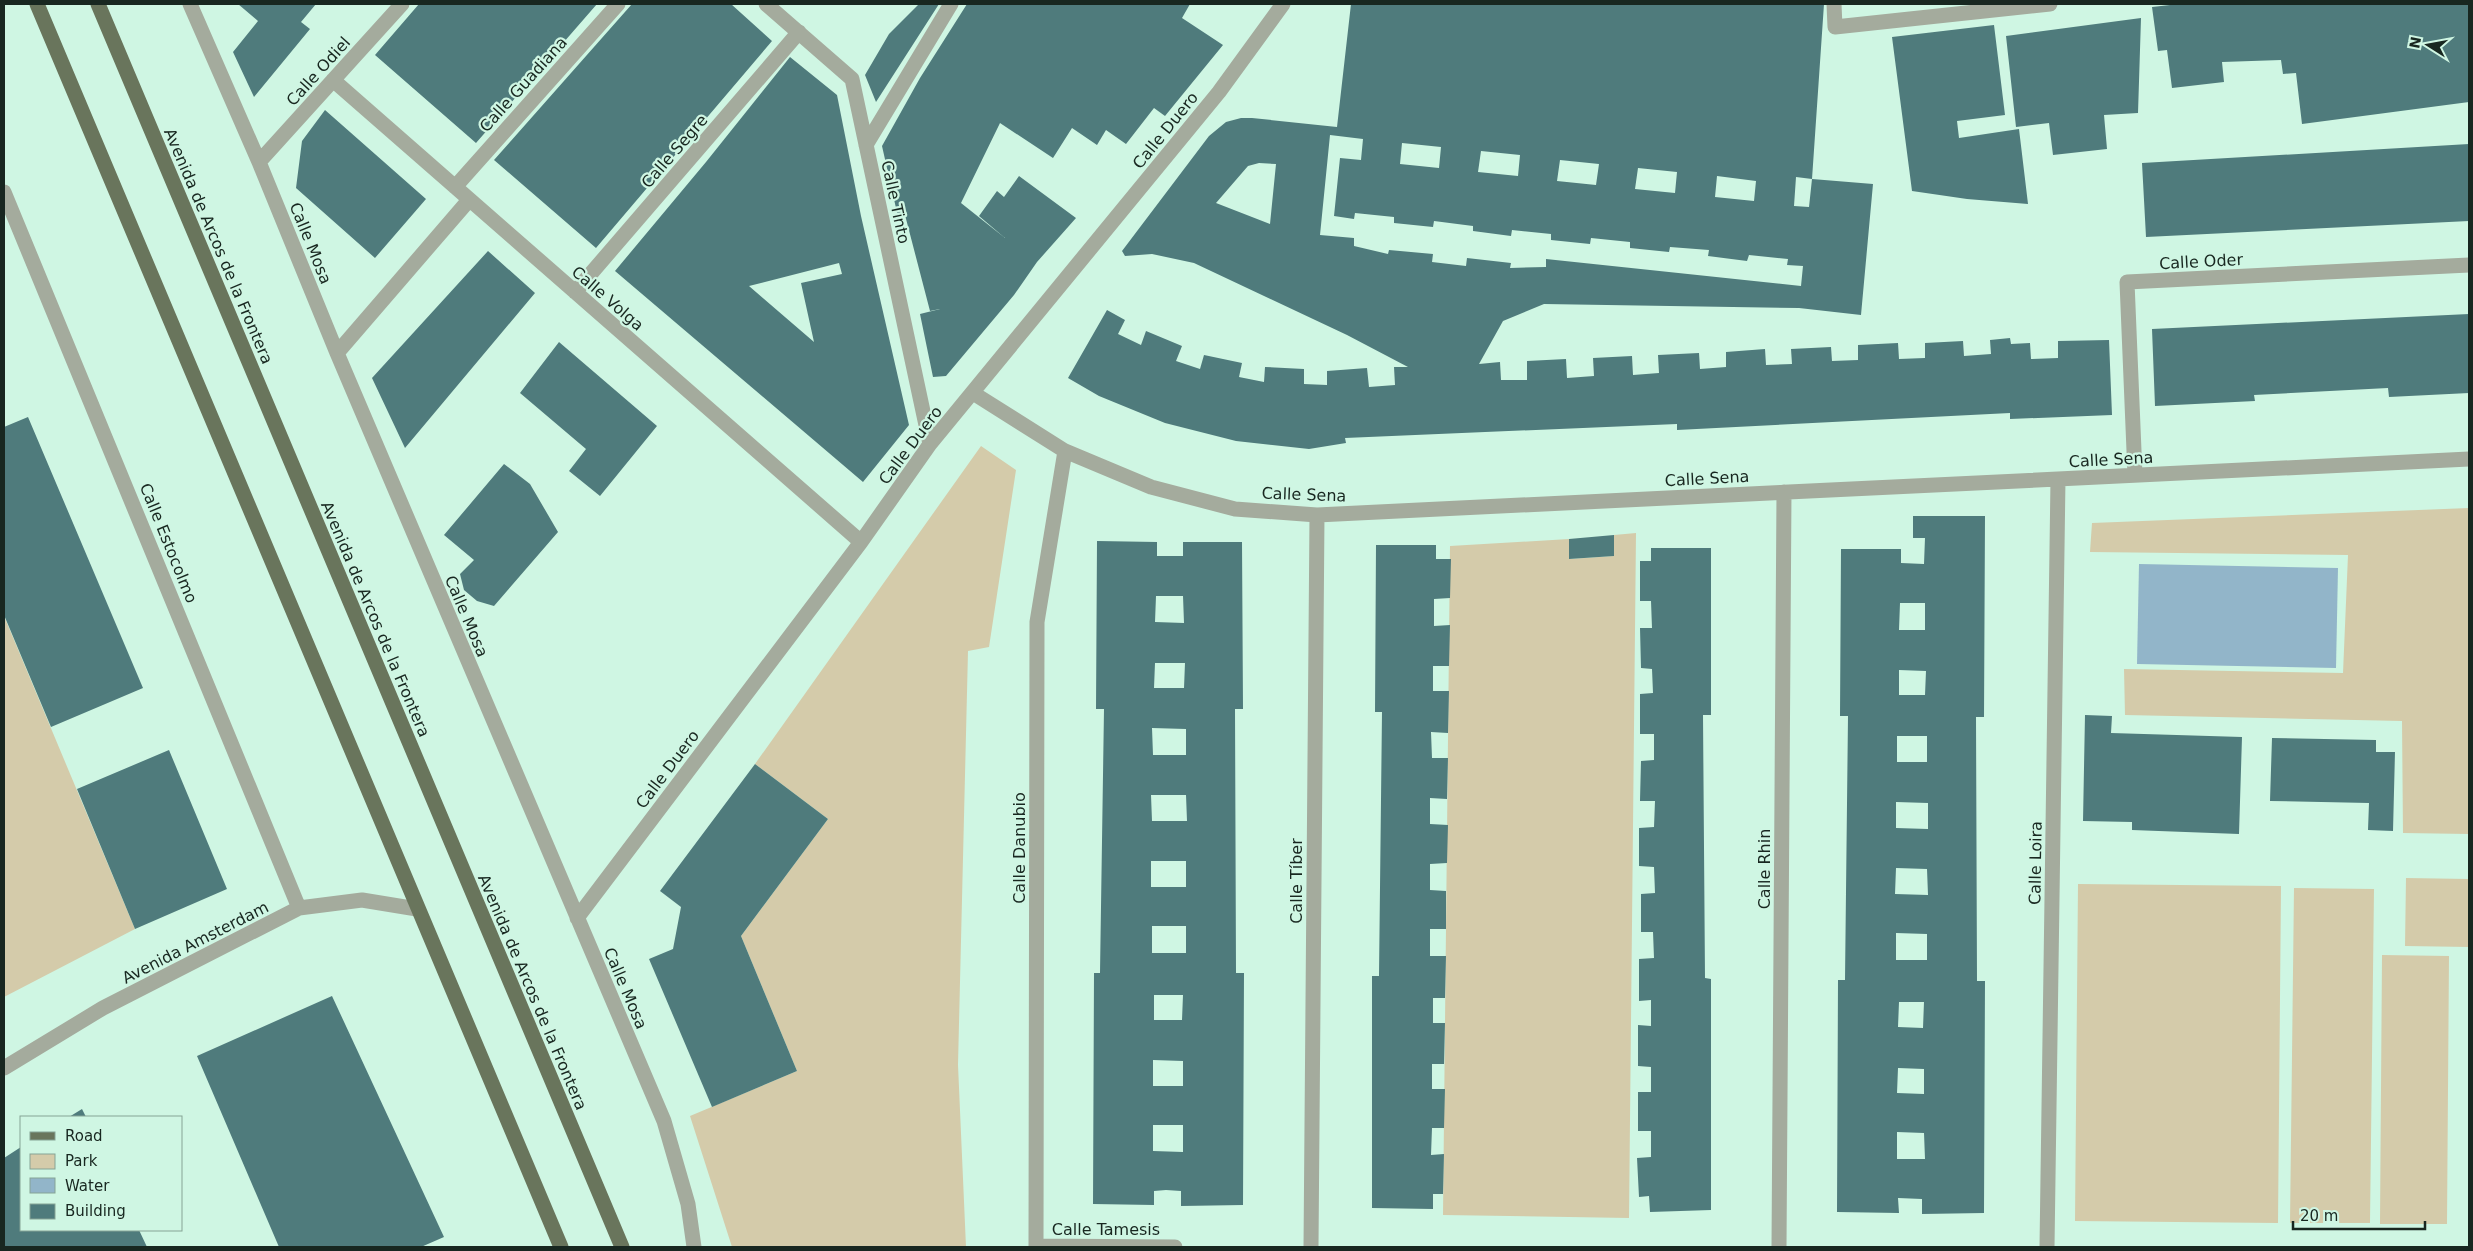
<svg xmlns="http://www.w3.org/2000/svg" width="2473" height="1251" viewBox="0 0 2473 1251" font-family="'DejaVu Sans',sans-serif">
<style>
.green{fill:#d4cbaa}
.water{fill:#92b5c9}
.building{fill:#4f7b7c;fill-rule:evenodd}
.lines{fill:none;stroke-linecap:round;stroke-linejoin:round}
.street{stroke:#a4ab9d;stroke-width:15}
.primary{stroke:#69755c;stroke-width:15}
.labels{text-anchor:middle;stroke-width:4.5;stroke-linejoin:round;paint-order:stroke}
.street-label{font-size:16px;fill:#182720;stroke:#cff6e3}
</style>
<rect width="100%" height="100%" fill="#cff6e3"/>
<path class="green" d="M981 446 1016 470 989 647 968 651 958 1065 966 1247H732L690 1116 797 1071 741 936 828 819 755 764Z
M2469 508V834L2403 833 2402 721 2125 715 2124 669 2343 673 2348 555 2090 552 2092 523Z
M1636 533 1629 1218 1443 1215 1450 546 1569 539 1570 559 1614 556V535Z
M4 616 135 929 4 997Z
M2406 878 2469 879V947L2405 946Z
M2078 884 2281 886 2278 1223 2075 1221Z
M2294 888 2374 889 2370 1223H2290Z
M2382 955 2449 956 2447 1224H2380Z"/>
<path class="water" d="M2139 564 2338 568 2336 668 2137 664Z"/>
<path class="building" d="M238 4H316L301 22 310 29 254 97 233 52 258 21Z
M419 4H597L476 143 375 55Z
M632 4H731L772 41 596 248 494 160Z
M919 4H939L876 102 865 75 889 34Z
M967 4H1190L1182 18 1223 45 1165 116 1154 108 1126 144 1106 130 1097 145 1072 128 1053 158 1000 123 961 203 1005 238 979 216 997 191 1004 197 1019 176 1076 218 1037 262 1014 295 946 376 933 377 920 314 940 309 930 311 905 215 898 217 882 146 920 78Z
M1351 4H1824L1812 179 1796 177 1794 206 1809 207 1812 179 1873 184 1861 315 1799 308 1544 304 1503 321 1479 364 1500 362 1501 380H1527V361L1566 359 1567 378 1594 376 1593 358 1632 356 1633 375 1659 373 1658 355 1699 353 1700 369 1726 367V352L1765 349 1766 365 1792 364 1791 349 1831 347 1832 361 1858 360V345L1898 343 1899 359 1925 358V343L1963 341 1964 356 1991 354 1990 340 2010 338 2011 344 2030 343 2031 359 2058 358V341L2109 340 2112 415 2010 419V413L1677 430V424L1345 438 1346 443 1309 449 1236 441 1165 423 1099 396 1068 378 1107 310 1125 320 1118 334 1141 345 1146 331 1182 346 1176 361 1200 369 1204 355 1242 363 1239 377 1264 382 1265 367 1304 369V384L1327 385V371L1367 368 1369 387 1395 385 1394 367H1408L1347 335 1194 263 1152 254 1125 256 1122 251 1209 136 1226 122 1241 118H1252L1337 127ZM1330 135 1363 139 1361 160 1340 158 1334 216 1354 219 1355 213 1394 217V223L1433 227 1434 221 1473 226V231L1511 236 1512 230 1551 234V240L1590 244 1591 238 1630 242V248L1669 252 1670 247 1709 250 1708 256 1747 261 1749 255 1788 259 1787 265 1803 266 1801 286 1546 259V267L1510 268 1511 263 1467 258 1466 266 1432 262 1433 254 1389 250 1388 254 1354 246V238L1320 235ZM1402 143 1441 147 1439 168 1400 164ZM1481 151 1520 155 1518 176 1478 172ZM1560 160 1599 164 1596 185 1557 181ZM1259 163 1276 164 1270 224 1216 203 1248 166ZM1638 168 1677 172 1675 193 1635 189ZM1717 176 1756 181 1754 201 1715 197Z
M2179 4H2469V102L2302 124 2296 73 2283 74 2281 60 2222 62 2224 82 2172 88 2167 50 2158 51 2152 7Z
M2141 18 2138 113 2104 115 2107 149 2053 155 2049 123 2016 127 2006 36Z
M1994 25 2005 115 1957 121 1959 138 2019 129 2028 204 1967 199 1912 191 1892 37Z
M790 57 837 95 861 216 909 425 863 482 615 271 706 162ZM839 263 842 274 801 283 814 342 749 286Z
M325 110 426 199 375 258 296 188 302 141Z
M2469 144V221L2146 237 2142 163Z
M488 251 535 293 405 448 372 378Z
M2469 314V393L2389 397 2388 388 2254 395 2255 401 2155 406 2152 329Z
M559 342 657 426 600 496 569 471 586 449 520 393Z
M28 417 143 688 51 727 4 615V427Z
M504 464 530 484 558 532 494 606 477 601 464 590 460 574 474 560 444 535Z
M1913 516H1985L1984 717H1976L1977 981H1985L1984 1213 1922 1214V1199L1898 1198 1899 1213 1837 1212 1838 980H1845L1848 716H1840L1841 549H1901V563L1924 564 1925 538H1913ZM1900 603H1925V630H1899ZM1899 670 1926 671 1925 695H1899ZM1897 736H1927V762H1897ZM1896 802 1928 803V829L1896 828ZM1896 868 1927 869 1928 895 1895 894ZM1896 933 1927 934V960H1896ZM1899 1002H1924L1923 1028 1898 1027ZM1898 1068 1924 1069V1094L1897 1093ZM1897 1132 1924 1133 1925 1159H1897Z
M1614 535V556L1569 559V539Z
M1097 541 1157 542V556H1183V542H1242L1243 709H1235L1236 973H1244L1243 1205 1181 1206V1191L1166 1190 1154 1191V1205L1093 1204 1094 973H1100L1104 709H1096ZM1156 596H1183L1184 623 1155 622ZM1155 663H1185L1184 688H1154ZM1152 728 1186 729V755H1153ZM1151 795H1186L1187 821H1152ZM1151 861H1186V887H1151ZM1152 926H1186V953H1152ZM1154 995H1183L1182 1020H1154ZM1153 1060 1183 1061V1086H1153ZM1153 1125H1183V1152L1153 1151Z
M1376 545H1436V559H1451L1450 598 1434 599V626L1450 625 1449 666H1433V691H1449L1448 733 1431 732 1432 758H1448L1447 799 1430 798V824L1448 825 1447 863 1430 864V890L1446 891V929H1430V956H1446L1445 998H1433V1023H1445L1444 1064H1432V1089H1445L1444 1128H1432L1431 1155 1444 1154 1443 1194H1433V1209L1372 1208V976H1379L1382 712H1375Z
M1651 548H1711V715H1703L1705 978 1711 979V1210L1650 1212 1649 1196 1639 1197 1637 1158 1651 1157V1131H1638V1092H1651V1067L1638 1066V1025L1651 1026V1000L1639 1001V959L1654 958 1653 932H1641V894L1655 893 1654 867 1639 866V828L1654 827 1655 801H1640L1641 761 1654 760V734H1640V694L1653 693 1652 669 1641 668 1640 628H1652L1651 601H1640V561H1651Z
M2085 715 2112 716 2111 733 2242 737 2239 834 2132 830V822L2083 821Z
M2272 738 2376 740V752H2395L2393 831 2368 830 2369 803 2270 801Z
M169 750 227 889 135 929 77 789Z
M755 764 828 819 741 936 797 1071 712 1107 649 959 673 949 681 907 660 891Z
M332 996 444 1237 421 1247H279L197 1056Z
M82 1109 86 1117H69Z
M21 1147V1230H139L147 1247H4V1158Z"/>
<g class="lines">
<path class="street" d="M190 4 259 162 337 353 664 1121 688 1204 694 1247
M766 4 852 79 930 444
M1834 4 1835 27 2050 4
M333 80 861 542
M866 145 951 4
M259 162 402 4
M455 187 618 4
M4 192 299 908
M575 292 799 32
M337 353 469 200
M973 393 1065 451 1151 487 1235 509 1317 515 2469 459
M2135 475 2127 282 2469 265
M577 918 861 542 930 444 1219 92 1283 4
M4 1068 103 1008 299 908 362 900 417 909
M1036 1246 1175 1247
M1036 1247 1037 622 1065 451
M1311 1247 1317 515
M1779 1247 1784 492
M2047 1247 2058 479"/>
<path class="primary" d="M37 4 561 1247
M98 4 622 1247"/>
</g>
<g class="labels">
<g class="street-label">
<text transform="translate(318 71) rotate(-48)" y="6">Calle Odiel</text>
<text transform="translate(523 84) rotate(-48)" y="6">Calle Guadiana</text>
<text transform="translate(1165 130) rotate(-51)" y="6">Calle Duero</text>
<text transform="translate(674 151) rotate(-49)" y="6">Calle Segre</text>
<text transform="translate(896 202) rotate(78)" y="6">Calle Tinto</text>
<text transform="translate(311 243) rotate(68)" y="6">Calle Mosa</text>
<text transform="translate(219 246) rotate(67)" y="6">Avenida de Arcos de la Frontera</text>
<text transform="translate(2201 261) rotate(-3)" y="6">Calle Oder</text>
<text transform="translate(608 298) rotate(41)" y="6">Calle Volga</text>
<text transform="translate(910 445) rotate(-53)" y="6">Calle Duero</text>
<text transform="translate(2111 459) rotate(-3)" y="6">Calle Sena</text>
<text transform="translate(1707 478) rotate(-3)" y="6">Calle Sena</text>
<text transform="translate(1304 494) rotate(2)" y="6">Calle Sena</text>
<text transform="translate(169 543) rotate(68)" y="6">Calle Estocolmo</text>
<text transform="translate(467 616) rotate(67)" y="6">Calle Mosa</text>
<text transform="translate(376 619) rotate(67)" y="6">Avenida de Arcos de la Frontera</text>
<text transform="translate(667 769) rotate(-53)" y="6">Calle Duero</text>
<text transform="translate(1019 848) rotate(-90)" y="6">Calle Danubio</text>
<text transform="translate(2035 863) rotate(-89)" y="6">Calle Loira</text>
<text transform="translate(1764 869) rotate(-90)" y="6">Calle Rhin</text>
<text transform="translate(1296 881) rotate(-90)" y="6">Calle Tíber</text>
<text transform="translate(195 942) rotate(-27)" y="6">Avenida Amsterdam</text>
<text transform="translate(626 988) rotate(67)" y="6">Calle Mosa</text>
<text transform="translate(533 992) rotate(67)" y="6">Avenida de Arcos de la Frontera</text>
<text x="1106" y="1235">Calle Tamesis</text>
</g>
</g>
<rect width="2473" height="1251" fill="none" stroke="#182720" stroke-width="10"/>
<rect x="20" y="1116" width="162" height="115" fill="#cff6e3" stroke="#86a395"/>
<rect x="30" y="1132" width="25" height="8" fill="#69755c" stroke="#86a395"/>
<text x="65" y="1141" font-size="15" fill="#182720">Road</text>
<rect x="30" y="1154" width="25" height="15" fill="#d4cbaa" stroke="#86a395"/>
<text x="65" y="1166" font-size="15" fill="#182720">Park</text>
<rect x="30" y="1178" width="25" height="15" fill="#92b5c9" stroke="#86a395"/>
<text x="65" y="1191" font-size="15" fill="#182720">Water</text>
<rect x="30" y="1204" width="25" height="15" fill="#4f7b7c" stroke="#86a395"/>
<text x="65" y="1216" font-size="15" fill="#182720">Building</text>
<g transform="translate(2428 45) rotate(281)" stroke="#cff6e3" stroke-width="4" paint-order="stroke">
<path d="M0-4L9 19L0 12L-9 19Z" fill="#182720"/>
<text y="-8" font-size="14" font-weight="bold" text-anchor="middle" fill="#182720">N</text>
</g>
<path d="M2293 1221v8h132v-8" fill="none" stroke="#182720" stroke-width="2.5"/>
<text x="2300" y="1221" font-size="15" fill="#182720" stroke="#cff6e3" stroke-width="4" paint-order="stroke">20 m</text>
</svg>
